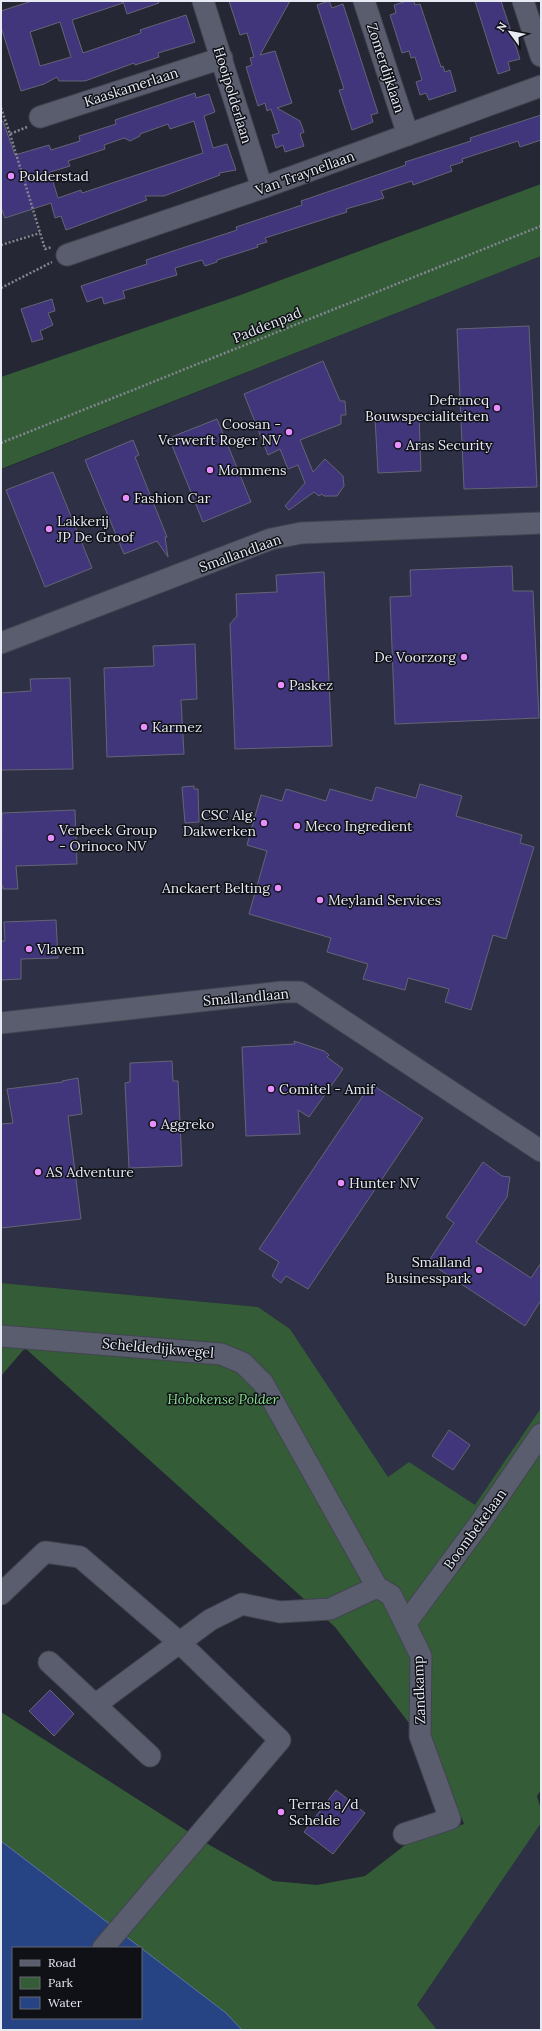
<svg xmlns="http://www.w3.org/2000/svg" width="542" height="2031" viewBox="0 0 542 2031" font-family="Lora,serif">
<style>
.built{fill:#2e3145}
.green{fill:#345d37}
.water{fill:#264383;stroke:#6075a5}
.building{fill:#41367b;stroke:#646475;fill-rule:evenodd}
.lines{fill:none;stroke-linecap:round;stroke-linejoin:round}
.minor-casing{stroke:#424450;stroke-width:23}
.path{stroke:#838591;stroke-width:2.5;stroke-dasharray:2 2;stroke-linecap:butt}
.minor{stroke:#595d6d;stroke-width:21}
.poi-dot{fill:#e88eff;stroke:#0f1117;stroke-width:1.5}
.labels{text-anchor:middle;stroke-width:3;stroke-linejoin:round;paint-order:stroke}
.street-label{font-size:14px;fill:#e7e9f3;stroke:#0f1117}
.poi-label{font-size:14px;fill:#e7e9f3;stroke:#0f1117;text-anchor:start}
.park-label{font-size:14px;font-style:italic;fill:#87df8c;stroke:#0f1117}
</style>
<rect width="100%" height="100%" fill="#252735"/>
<path class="built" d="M1 115 39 231 1 243Z
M541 256V1408L475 1506 409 1462 388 1477 290 1329 258 1307 1 1283V470Z
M541 1823V2030H437L417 2005Z"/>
<path class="green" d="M541 184V256L1 469V377L235 297Z
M1 1283 258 1307 290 1329 388 1477 409 1462 475 1505 541 1408V1790L537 1796 541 1810V1823L417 2005 437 2030H242L226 2013 1 1841V1712L206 1843 273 1881 317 1885 365 1876 413 1839 464 1824 443 1771 427 1736 409 1723 335 1627 25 1348 1 1376Z"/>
<path class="water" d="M1 1841 141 1948H13V2018H141V1948L226 2013 242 2030H1Z"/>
<path class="building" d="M32 1H122L123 3 72 20 83 53 141 33 140 30 186 15 195 42 158 53 159 57 135 65 134 63 85 81H59L57 77 44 84 21 91 1 27V11ZM60 22 71 57 40 66 30 32Z
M123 1H158L159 3 127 14Z
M229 1H290L260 55 275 51 292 103 277 108 300 121 304 132 300 134 304 146 285 152 283 145 276 148 272 135 279 133 271 109 267 111 265 103 258 106 246 67 252 65 250 58 254 57 247 33 240 35Z
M329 1 332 8 343 4 378 113 371 115 373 122 352 130 339 90 344 89 317 5Z
M407 1H414L415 5 420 4 441 67 443 66 445 72 450 70 456 91 429 100 426 93 420 95 416 82 422 80 415 57 411 58 409 51 402 53 390 15 396 13 394 5Z
M475 1H501L520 59 508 62 510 70 498 74Z
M195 93 196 98 209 94 215 112 204 116 213 148 227 144 236 170 219 173 220 175 164 196H145L147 200 66 230 61 216 55 218 51 203 5 218 1 207V122L3 121 15 155 49 145 51 150 80 141 79 136 116 124 115 120ZM194 121 203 153 82 193 81 190 58 198 50 172 70 166 68 161 105 149 104 145 124 138 130 141 140 136V134L168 124 170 129Z
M541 115V140L520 147 518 141 462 159 463 162 450 166 452 171 413 185 412 181 381 191 384 198 346 209 347 212 265 238 267 242 257 245 258 247 217 260V262L205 266 202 260 175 268 177 275 123 291 125 298 104 304 102 297 87 302 81 286 147 264 146 260 237 230 236 227 302 205 301 201 406 165 405 162 471 141 470 138Z
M52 299 55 311 48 313 53 325 40 331 43 339 32 342 21 309Z
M529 326 537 487 464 489 457 329Z
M323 361 340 401H345L346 415H341V424L300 440 313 472 325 459 343 476 344 486 337 496H324L322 494 319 496 314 492 289 510 285 506 305 483 298 465 288 469 280 449 268 455 244 394Z
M419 416 421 471 378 473 375 418Z
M217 419 251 502 203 522 169 438Z
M133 440 139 455 135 457 167 537H165L168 557 157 541 124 554 85 460Z
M53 472 92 568 45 587 6 490Z
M512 566 513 591H533L539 718 395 724 390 597 411 596 410 570Z
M324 572 332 746 235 749 230 624 237 616 236 594 277 592 276 575Z
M195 644 197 699 181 700 184 754 107 757 104 668 154 666 153 646Z
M70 678 73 769 1 770V693L31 691 30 679Z
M420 784 462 796 456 816 522 835 520 843 534 847 506 939 493 935 471 1010 445 1002 449 989 408 978 405 990 363 979 368 964 327 952 331 938 249 914 267 851 247 845 261 795 282 801 286 789 326 801 330 789 372 801 376 787 416 798Z
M194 786V789H198L199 822 185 823 182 787Z
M75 810 77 864 16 866 18 889H3V886H1L2 813Z
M56 920 58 958 21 959V979L1 980V941H5L4 922Z
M294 1041 324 1051 329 1055 327 1057 343 1069 309 1117 298 1110 300 1134 246 1136 242 1047 295 1044Z
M172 1061 173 1081H178L182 1166 129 1168 125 1083 130 1082V1063Z
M78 1078 82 1114 68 1116 81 1219 1 1228V1124L13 1123 7 1089 63 1082 62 1081Z
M371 1084 423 1118 308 1289 286 1276 281 1283 272 1276 279 1262 259 1249Z
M483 1162 502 1176 510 1177 507 1197 476 1242 531 1278 541 1263V1300L525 1326 428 1262 454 1223 446 1217Z
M449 1430 470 1445 453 1470 432 1456Z
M50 1690 74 1714 54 1736 29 1711Z
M336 1790 365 1813 333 1854 304 1832Z"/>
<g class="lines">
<defs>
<path id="minor" d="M203 1 262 188
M364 1 408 135
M523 1 541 56
M40 117 222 58
M67 255 262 188 541 86
M1 643 271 539 301 533 541 523
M1 1023 282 992H300L541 1151
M1 1336 221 1354 243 1363 263 1383 377 1587 391 1595 421 1656 420 1736 450 1819 404 1834
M1 1594 45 1552 80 1557 180 1643 280 1740 103 1948
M406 1623 480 1523 541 1434
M49 1662 150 1756
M95 1705 210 1620 242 1604 280 1612 330 1609 377 1587"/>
</defs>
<use href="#minor" class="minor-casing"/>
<path class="path" d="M1 108 10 134 27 127
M10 134 45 249 52 247
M1 245 40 233
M1 288 52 262
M1 443 541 226"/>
<use href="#minor" class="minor"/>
</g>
<g class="poi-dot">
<circle cx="11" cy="176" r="4"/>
<circle cx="497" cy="408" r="4"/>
<circle cx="289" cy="432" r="4"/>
<circle cx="398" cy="445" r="4"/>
<circle cx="210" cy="470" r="4"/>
<circle cx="126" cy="498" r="4"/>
<circle cx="49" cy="529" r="4"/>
<circle cx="464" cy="657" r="4"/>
<circle cx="281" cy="685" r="4"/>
<circle cx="144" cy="727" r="4"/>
<circle cx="264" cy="823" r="4"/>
<circle cx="297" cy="826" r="4"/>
<circle cx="51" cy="838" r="4"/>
<circle cx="278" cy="888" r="4"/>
<circle cx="320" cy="900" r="4"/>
<circle cx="29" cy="949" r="4"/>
<circle cx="271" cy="1089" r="4"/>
<circle cx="153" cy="1124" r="4"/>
<circle cx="38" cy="1172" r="4"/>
<circle cx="341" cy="1183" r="4"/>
<circle cx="479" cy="1270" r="4"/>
<circle cx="281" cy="1812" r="4"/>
</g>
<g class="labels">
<g class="street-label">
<text transform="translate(386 68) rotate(72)" y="5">Zomerdijklaan</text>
<text transform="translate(131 87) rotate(-18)" y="5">Kaaskamerlaan</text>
<text transform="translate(233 95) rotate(73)" y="5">Hooipolderlaan</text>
<text transform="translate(305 173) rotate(-20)" y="5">Van Traynellaan</text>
<text transform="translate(267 325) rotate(-22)" y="5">Paddenpad</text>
<text transform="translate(240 553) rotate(-20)" y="5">Smallandlaan</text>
<text transform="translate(246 997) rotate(-5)" y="5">Smallandlaan</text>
<text transform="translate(158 1348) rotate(5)" y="5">Scheldedijkwegel</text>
<text transform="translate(475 1529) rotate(-54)" y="5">Boombekelaan</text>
<text transform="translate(419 1690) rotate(-92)" y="5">Zandkamp</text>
</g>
<g class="poi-label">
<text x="19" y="181">Polderstad</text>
<text x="489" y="405" text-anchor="end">Defrancq<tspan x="489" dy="16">Bouwspecialiteiten</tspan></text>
<text x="281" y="429" text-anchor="end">Coosan -<tspan x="281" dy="16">Verwerft Roger NV</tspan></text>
<text x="406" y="450">Aras Security</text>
<text x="218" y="475">Mommens</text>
<text x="134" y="503">Fashion Car</text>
<text x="57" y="526">Lakkerij<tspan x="57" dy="16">JP De Groof</tspan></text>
<text x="456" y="662" text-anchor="end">De Voorzorg</text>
<text x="289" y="690">Paskez</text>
<text x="152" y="732">Karmez</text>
<text x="256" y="820" text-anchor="end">CSC Alg.<tspan x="256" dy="16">Dakwerken</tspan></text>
<text x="305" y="831">Meco Ingredient</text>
<text x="59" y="835">Verbeek Group<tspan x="59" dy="16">- Orinoco NV</tspan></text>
<text x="270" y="893" text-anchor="end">Anckaert Belting</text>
<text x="328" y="905">Meyland Services</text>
<text x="37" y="954">Vlavem</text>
<text x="279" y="1094">Comitel - Amif</text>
<text x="161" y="1129">Aggreko</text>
<text x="46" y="1177">AS Adventure</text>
<text x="349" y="1188">Hunter NV</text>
<text x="471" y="1267" text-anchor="end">Smalland<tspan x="471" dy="16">Businesspark</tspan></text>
<text x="289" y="1809">Terras a/d<tspan x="289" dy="16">Schelde</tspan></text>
</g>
<g class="park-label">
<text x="223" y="1404">Hobokense Polder</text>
</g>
</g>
<rect width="542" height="2031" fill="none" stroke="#e7e9f3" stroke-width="4"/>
<rect x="12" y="1947" width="130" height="72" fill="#0f1117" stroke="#65676f"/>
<rect x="20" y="1960" width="20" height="6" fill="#595d6d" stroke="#65676f"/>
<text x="48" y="1967" font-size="12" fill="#e7e9f3">Road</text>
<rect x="20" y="1977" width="20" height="12" fill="#345d37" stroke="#65676f"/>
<text x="48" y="1987" font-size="12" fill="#e7e9f3">Park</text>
<rect x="20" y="1997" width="20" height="12" fill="#264383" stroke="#65676f"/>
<text x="48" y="2007" font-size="12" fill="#e7e9f3">Water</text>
<g transform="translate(510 32) rotate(302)" stroke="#0f1117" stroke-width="3" paint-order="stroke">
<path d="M0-3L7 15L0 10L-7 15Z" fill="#e7e9f3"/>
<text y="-6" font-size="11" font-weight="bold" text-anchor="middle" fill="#e7e9f3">N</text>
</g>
</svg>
